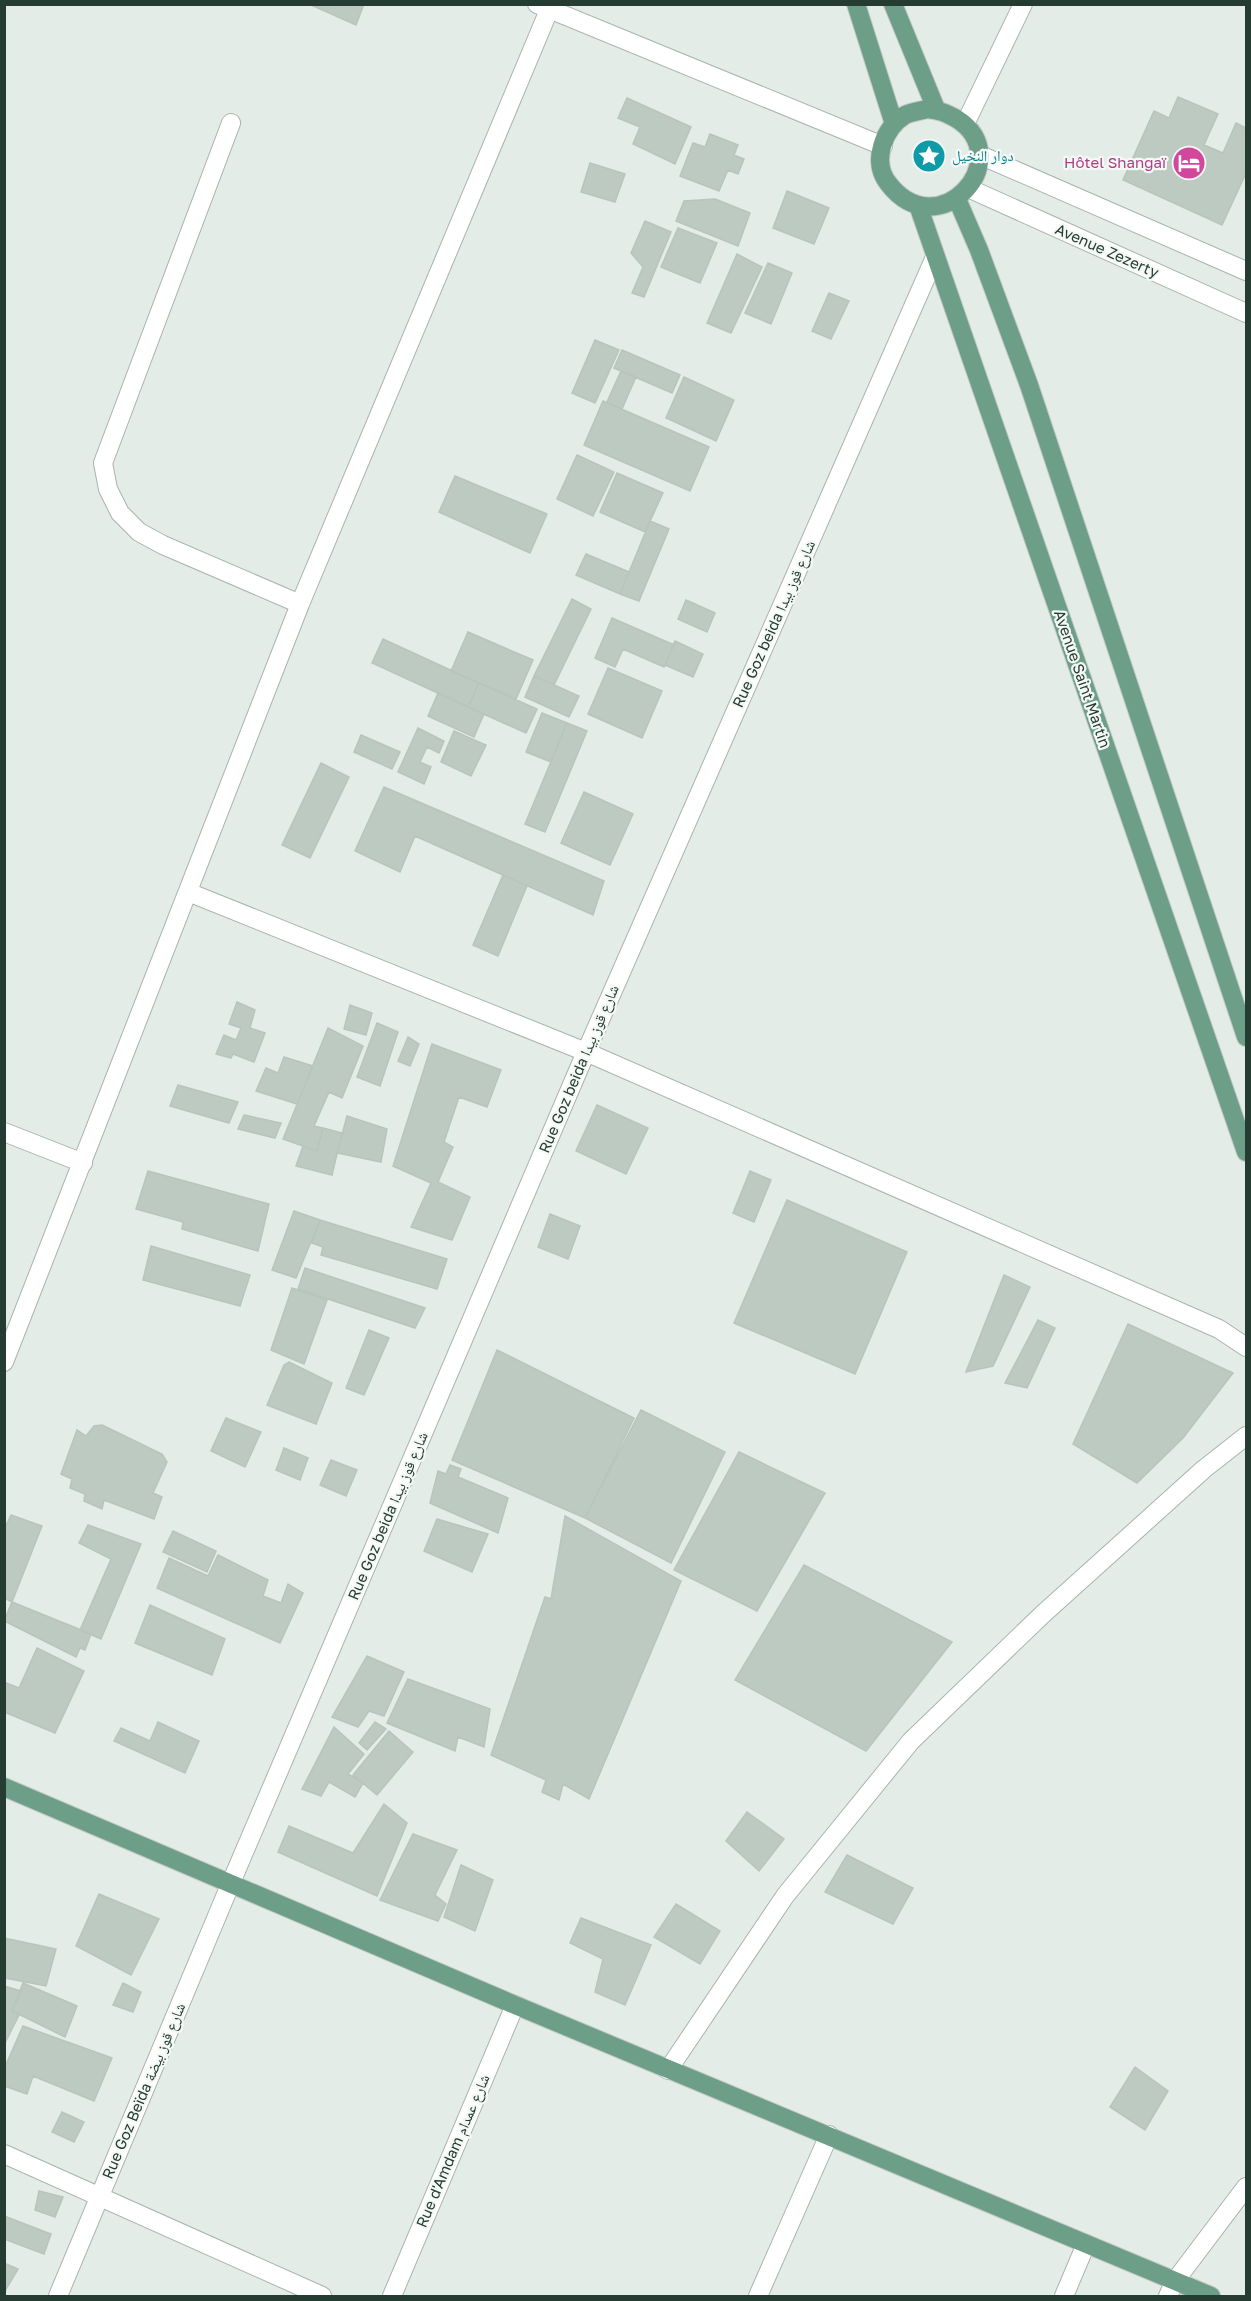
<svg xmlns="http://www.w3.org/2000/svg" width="1251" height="2301" viewBox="0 0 1251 2301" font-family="'Golos Text','Noto Naskh Arabic',sans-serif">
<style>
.building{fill:#bccac2;stroke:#b7c5bd;stroke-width:1.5}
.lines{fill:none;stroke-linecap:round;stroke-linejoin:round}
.minor-casing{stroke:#a7b4ad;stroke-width:20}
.major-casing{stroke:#c2c8c6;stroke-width:20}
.minor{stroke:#fff;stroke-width:18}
.major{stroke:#6c9e88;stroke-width:18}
.labels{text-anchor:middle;stroke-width:4.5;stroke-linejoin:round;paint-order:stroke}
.culture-label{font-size:15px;fill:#0d838f;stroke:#f4f9f6;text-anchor:start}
.hotel-label{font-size:15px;fill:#b23c85;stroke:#f4f9f6;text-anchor:end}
.street-label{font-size:15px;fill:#253c32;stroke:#f4f9f6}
</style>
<rect width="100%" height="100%" fill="#e4ece7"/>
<path class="building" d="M309 4H364L356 25Z
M1178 97 1218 114 1204 145 1223 153 1236 123 1246 128V173L1222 225 1123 180 1154 111 1169 118Z
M627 98 691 127 675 164 633 144 640 127 618 118Z
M710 134 738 145 734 155 744 159 738 174 728 170 719 191 680 176 693 143 705 147Z
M590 163 625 174 615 202 581 192Z
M787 191 829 208 814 244 773 228Z
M715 199 750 213 738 246 676 221 684 201Z
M645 221 671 232 644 297 632 293 643 267 631 253Z
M678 228 717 243 700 283 661 267Z
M737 254 762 267 731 333 707 323Z
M768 263 792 273 771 324 745 313Z
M829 293 849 301 831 339 812 331Z
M595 340 619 350 595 403 572 393Z
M622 350 680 375 672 393 614 368Z
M621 371 636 377 622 409 607 402Z
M684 377 734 400 716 441 666 418Z
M603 401 709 447 690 491 584 445Z
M577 455 614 472 593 516 557 499Z
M617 473 663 493 645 532 600 512Z
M455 476 547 514 530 553 439 512Z
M650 521 669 529 639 601 620 594Z
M586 554 629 572 620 594 576 575Z
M572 599 591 609 554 685 534 676Z
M686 600 715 613 707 632 678 619Z
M612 618 674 645 664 667 623 649 615 667 595 658Z
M468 632 533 660 516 699 451 671Z
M383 639 479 683 468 707 372 663Z
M675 641 703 654 693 677 665 665Z
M608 668 662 691 642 738 588 714Z
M534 676 579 696 569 717 525 697Z
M479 683 537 709 526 733 468 707Z
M438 693 484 714 474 737 428 716Z
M542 713 567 723 551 762 526 752Z
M567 723 587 731 545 832 525 824Z
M418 728 444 741 439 753 427 747 420 762 431 767 424 784 398 772Z
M454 731 486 745 471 776 441 762Z
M361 735 400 752 392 769 354 752Z
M321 763 349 777 310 858 282 845Z
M384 787 604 881 593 915 415 836 400 872 355 851Z
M584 792 633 814 610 865 561 843Z
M503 875 527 886 498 956 473 945Z
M237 1002 255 1010 250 1028 265 1033 254 1062 233 1054 231 1058 216 1054 224 1035 236 1040 241 1028 229 1024Z
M350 1005 372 1013 366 1035 344 1029Z
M377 1023 398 1032 380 1086 357 1077Z
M328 1028 363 1046 342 1098 329 1092 314 1126 323 1128 317 1151 283 1139Z
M408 1037 419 1044 410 1066 398 1061Z
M432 1044 501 1070 487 1107 459 1097 444 1142 453 1147 438 1182 470 1197 452 1240 411 1227 431 1183 393 1166Z
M284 1057 313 1066 297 1104 256 1091 266 1068 278 1073Z
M178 1085 238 1102 229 1123 170 1106Z
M597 1105 648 1128 626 1174 576 1151Z
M244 1115 281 1123 275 1138 238 1129Z
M347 1116 387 1129 381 1162 337 1153Z
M323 1128 342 1133 332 1175 296 1166 303 1146 317 1151Z
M148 1171 269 1204 258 1251 182 1229 183 1222 136 1209Z
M750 1171 771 1180 754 1222 733 1213Z
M787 1200 907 1252 855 1374 734 1323Z
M294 1211 320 1220 296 1278 272 1270Z
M550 1214 580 1226 568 1259 538 1247Z
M320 1220 447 1259 437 1289 321 1255 323 1247 312 1243Z
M151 1246 250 1275 240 1306 143 1280Z
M305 1268 425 1308 415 1328 298 1289Z
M1004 1275 1030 1287 993 1366 966 1372Z
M292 1288 327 1300 304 1364 271 1350Z
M1038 1320 1055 1328 1027 1388 1005 1383Z
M1128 1324 1233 1373 1183 1438 1137 1483 1073 1444Z
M369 1330 389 1338 364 1395 346 1388Z
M497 1350 634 1418 585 1518 452 1460Z
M289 1362 332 1383 316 1424 267 1405 284 1365Z
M641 1410 725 1452 671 1563 585 1518Z
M226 1418 261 1432 245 1467 211 1451Z
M102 1425 162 1454 167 1462 153 1493 162 1497 154 1519 104 1500 102 1509 84 1501 85 1494 70 1488 72 1479 61 1474 77 1430 86 1436 94 1426Z
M284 1448 308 1458 300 1480 276 1470Z
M739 1452 825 1493 757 1611 674 1570Z
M331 1460 357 1470 346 1496 320 1485Z
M450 1465 461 1469 458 1477 508 1498 498 1533 430 1503 438 1471 446 1474Z
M11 1515 42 1526 12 1602 4 1598V1530Z
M565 1516 681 1581 589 1799 563 1784 559 1800 542 1792 546 1780 491 1755 545 1597 551 1599Z
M437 1519 488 1534 472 1572 424 1551Z
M88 1525 141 1544 101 1639 80 1630 111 1559 79 1543Z
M173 1531 216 1551 207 1572 163 1552Z
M218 1555 268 1580 263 1596 281 1603 288 1584 303 1593 280 1643 157 1588 169 1558 208 1576Z
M804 1565 952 1642 866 1751 735 1680Z
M12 1602 91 1634 85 1650 80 1648 76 1657 4 1621Z
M150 1605 225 1639 212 1675 135 1643Z
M37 1648 84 1671 55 1733 4 1712V1682L19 1688Z
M367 1656 404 1672 384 1716 369 1711 358 1727 332 1717Z
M408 1679 490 1709 484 1747 458 1737 455 1751 387 1723Z
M158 1722 199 1741 185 1773 114 1741 121 1728 150 1741Z
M375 1722 386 1729 367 1750 359 1743Z
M334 1727 364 1754 348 1774 363 1783 355 1797 329 1782 321 1796 302 1789Z
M389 1731 413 1752 377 1795 353 1775Z
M384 1804 407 1823 377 1896 278 1852 289 1826 353 1853Z
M747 1812 784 1839 759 1871 726 1841Z
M413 1834 457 1850 435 1895 446 1904 438 1921 380 1900Z
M847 1855 913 1888 893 1924 825 1892Z
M461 1865 493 1880 475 1931 444 1917Z
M99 1894 159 1919 131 1975 76 1946Z
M676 1904 720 1931 700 1964 654 1937Z
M581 1918 651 1945 625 2005 595 1992 603 1959 570 1943Z
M4 1938 56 1949 46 1986 4 1978Z
M23 1983 77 2006 65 2037 12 2011Z
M123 1983 141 1992 133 2012 113 2005Z
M4 1986 21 1991 12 2011 19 2015 4 2045Z
M23 2026 112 2058 94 2101 33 2076 27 2094 4 2086V2069Z
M1135 2067 1168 2091 1145 2130 1110 2107Z
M62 2112 84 2122 74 2142 52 2132Z
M39 2191 63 2197 55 2217 35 2210Z
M4 2216 51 2234 44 2254 4 2239Z
M4 2263 18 2269 5 2291H4Z"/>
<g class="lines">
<defs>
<path id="minor" d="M537 4 883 146
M231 123 103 463 108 489 120 513 139 532 163 545 300 604
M965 124 1023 4
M980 155 1246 271
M968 188 1246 313
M188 892 586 1052 1219 1329 1246 1347
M4 1132 83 1163
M4 1362 300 604 549 10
M668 2070 785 1896 911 1741 1043 1614 1204 1469 1246 1436
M4 2154 322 2296
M58 2296 230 1885 586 1052 935 257
M392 2296 515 2005
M758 2296 829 2135
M1064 2296 1086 2244
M1168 2296 1175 2281 1246 2187"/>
<path id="major" d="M856 4 894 124
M893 4 936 109
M927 109C939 110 946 113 957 119 1019 159 938 249 888 183 871 161 884 128 905 115 911 112 920 111 927 109Z
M957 199 979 250 1029 385 1246 1037
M918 205 1246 1152
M4 1787 515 2005 1211 2296"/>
</defs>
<use href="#minor" class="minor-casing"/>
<use href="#major" class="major-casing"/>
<use href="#minor" class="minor"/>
<use href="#major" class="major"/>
</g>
<defs>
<symbol id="sight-disc" viewBox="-11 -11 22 22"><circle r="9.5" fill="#0f9aa8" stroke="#f4f9f6"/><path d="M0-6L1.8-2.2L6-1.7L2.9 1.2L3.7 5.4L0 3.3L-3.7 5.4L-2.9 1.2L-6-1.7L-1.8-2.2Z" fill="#fff"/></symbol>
<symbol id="hotel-disc" viewBox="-11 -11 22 22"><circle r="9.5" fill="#d1479c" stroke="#f4f9f6"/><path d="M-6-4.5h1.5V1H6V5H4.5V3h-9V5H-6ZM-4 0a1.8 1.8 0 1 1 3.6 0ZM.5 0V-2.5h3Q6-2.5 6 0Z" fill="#fff"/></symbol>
</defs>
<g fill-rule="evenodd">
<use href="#sight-disc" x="910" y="137" width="38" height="38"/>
<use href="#hotel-disc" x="1170" y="144" width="38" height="38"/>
</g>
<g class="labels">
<g class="culture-label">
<text x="952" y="161">دوار النخيل</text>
</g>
<g class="hotel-label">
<text x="1166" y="168">Hôtel Shangaï</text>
</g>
<g class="street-label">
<text transform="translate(1107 251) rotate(24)" y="5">Avenue Zezerty</text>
<text transform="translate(774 624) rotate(-66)" y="5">Rue Goz beida شارع قوز بيدا</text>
<text transform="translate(1082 679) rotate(71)" y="5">Avenue Saint Martin</text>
<text transform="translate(579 1069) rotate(-67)" y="5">Rue Goz beida شارع قوز بيدا</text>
<text transform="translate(388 1516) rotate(-67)" y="5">Rue Goz beida شارع قوز بيدا</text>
<text transform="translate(144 2091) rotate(-67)" y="5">Rue Goz Beïda شارع قوز بيضة</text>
<text transform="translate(453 2151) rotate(-67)" y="5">Rue d'Amdam شارع عمدام</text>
</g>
</g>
<rect width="1251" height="2301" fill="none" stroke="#253c32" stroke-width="12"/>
</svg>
